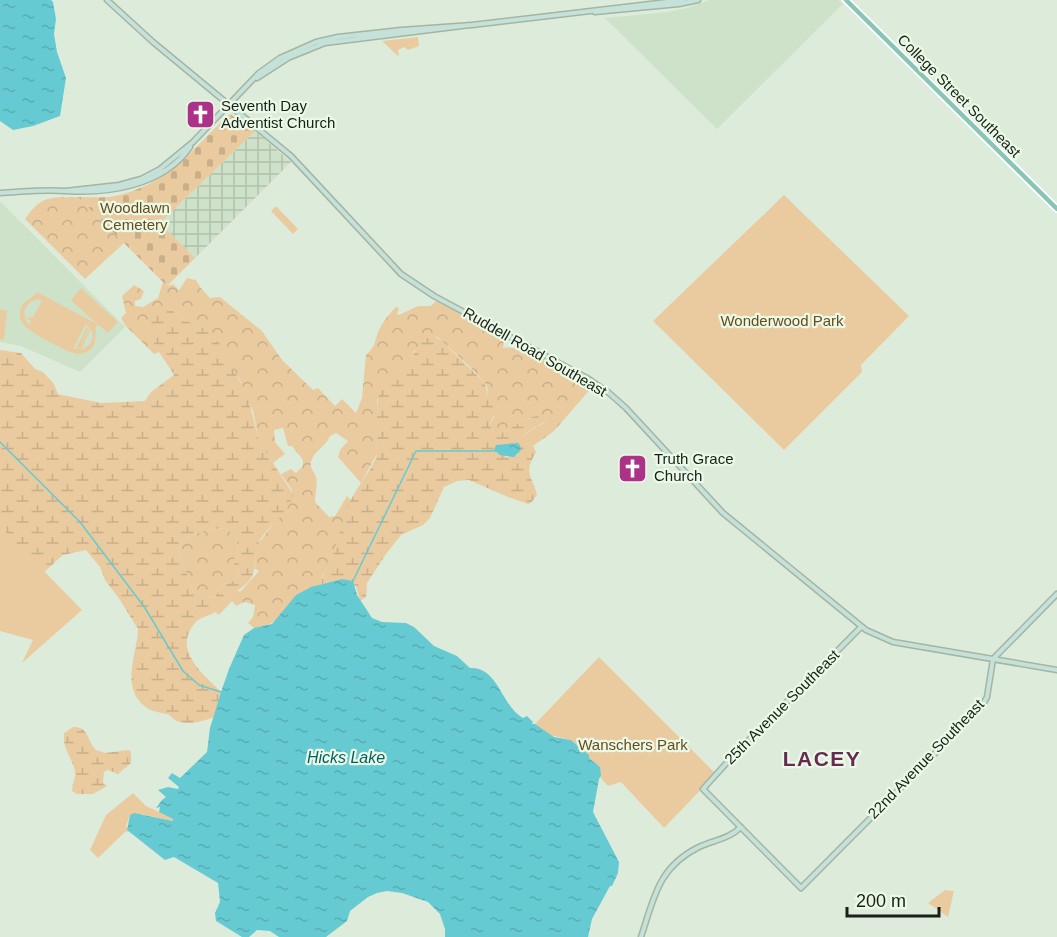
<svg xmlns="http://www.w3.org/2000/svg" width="1057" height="937" viewBox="0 0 1057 937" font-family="Arial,sans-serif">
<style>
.built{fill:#cee2c9}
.industrial{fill:url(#industrial-grid)}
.forest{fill:url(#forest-crowns)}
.wetland{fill:url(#wetland-marsh);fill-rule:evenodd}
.cemetery{fill:url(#cemetery-stones)}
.park{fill:#eacba0;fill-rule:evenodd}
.water{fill:url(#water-ripples)}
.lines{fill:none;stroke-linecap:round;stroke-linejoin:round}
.stream{stroke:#66cad2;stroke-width:1.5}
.secondary-casing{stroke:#a6b4a2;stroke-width:7}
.primary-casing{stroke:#fff;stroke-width:8}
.secondary{stroke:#c4e2da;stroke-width:4}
.primary{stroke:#89c5b4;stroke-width:4.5}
.labels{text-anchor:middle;stroke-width:4.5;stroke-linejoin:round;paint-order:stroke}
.street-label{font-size:15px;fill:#1a1f19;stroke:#ebf9e7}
.poi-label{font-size:15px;fill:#1a1f19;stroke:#ebf9e7;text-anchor:start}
.park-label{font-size:15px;fill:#694c1c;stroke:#ebf9e7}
.water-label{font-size:16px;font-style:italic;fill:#025f65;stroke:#ebf9e7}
.district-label{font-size:21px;font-weight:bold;letter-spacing:1.5px;fill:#672b53;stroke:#ebf9e7}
</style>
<defs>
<pattern id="industrial-grid" width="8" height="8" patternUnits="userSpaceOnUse" patternTransform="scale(1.5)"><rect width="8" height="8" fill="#cee2c9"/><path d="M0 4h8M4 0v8" fill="none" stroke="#b0c1ac"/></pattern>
<pattern id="forest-crowns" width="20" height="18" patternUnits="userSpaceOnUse" patternTransform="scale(1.5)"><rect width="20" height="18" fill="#eacba0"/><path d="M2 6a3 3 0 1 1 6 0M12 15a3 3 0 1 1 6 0" fill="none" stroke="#c8ae89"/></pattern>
<pattern id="wetland-marsh" width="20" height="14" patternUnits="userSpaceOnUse" patternTransform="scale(1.5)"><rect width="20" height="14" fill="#eacba0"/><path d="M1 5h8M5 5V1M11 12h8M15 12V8" fill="none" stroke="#c8ae89"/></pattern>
<pattern id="cemetery-stones" width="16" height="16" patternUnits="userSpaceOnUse" patternTransform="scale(1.5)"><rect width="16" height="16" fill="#eacba0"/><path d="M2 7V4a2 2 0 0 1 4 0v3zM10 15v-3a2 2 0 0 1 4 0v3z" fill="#c8ae89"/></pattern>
<pattern id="water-ripples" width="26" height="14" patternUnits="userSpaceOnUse" patternTransform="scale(1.5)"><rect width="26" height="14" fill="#66cad2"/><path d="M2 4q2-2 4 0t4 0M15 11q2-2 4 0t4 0" fill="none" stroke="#58adb4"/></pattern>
</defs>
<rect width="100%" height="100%" fill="#ddecda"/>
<path class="built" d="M710 0H838L843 4 717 129 605 18 668 12 687 8Z
M0 201 125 327 80 372 21 346 0 342Z"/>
<path class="industrial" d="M255 131 291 162 195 258 160 223Z"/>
<path class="forest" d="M78 197 124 243 85 279 25 219C42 194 51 198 78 197Z
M187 278 196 280 200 287 210 298 220 297 262 331 282 360 313 390 318 388 335 406 342 399 356 413 362 398 366 355C378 343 373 344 379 330 383 321 389 314 396 307L399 308 397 314 399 315 418 306H431L436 301 505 337 503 348C512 346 517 350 526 349L593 386 554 431 533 446 525 444 522 440V437C530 429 541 427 549 418H529L500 434H495L489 425C500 411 492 413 488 400 487 396 488 391 487 386 484 379 445 343 437 337L414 351 404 381 377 399 378 452 361 483 338 457 340 450 348 441 336 433 330 436C326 446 316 450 312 459 308 468 314 470 316 477 318 484 315 495 315 502L329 517 335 516 347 496 351 500 331 562 322 576V584C289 593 295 604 273 622 268 626 260 627 254 628L248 623 253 617 255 605 244 602 236 606 232 601 219 615 215 612 232 594 238 590 240 592 259 571 255 569 256 546 274 523 292 490 281 474 291 469 296 473 303 466V460L292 446H288L283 428 274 430 275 442 285 454 273 463 259 441 253 411 240 380 202 327 186 321 170 309 154 342 159 352 154 354 125 325 121 318 126 313 122 296 134 285 144 291 141 299 135 301V306L143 307 158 298 163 282 167 286 173 284 179 290Z
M225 528 236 535 238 552 233 562 240 574 234 581 224 584 214 598 193 592 178 548C188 531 208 530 225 528Z"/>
<path class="wetland" d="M161 308 170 309 186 321 202 327 221 345 248 397 259 441 293 494C289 513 272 523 261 538 252 552 259 569 249 581 244 587 237 590 231 595 226 600 221 608 215 612 209 617 201 616 195 623 172 650 203 674 221 692L214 717C204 721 187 726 177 721 174 720 172 717 169 715 162 712 154 713 147 708 119 688 137 656 138 629L120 600 105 580 100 567 86 550 63 555 43 573 0 575V350L21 353 35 369 43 372 54 384 58 394 101 403 145 401 151 392 174 375C164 357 143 337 151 315ZM225 528 236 535 238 552 233 562 240 574 234 581 224 584 214 598 193 592 178 548C188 531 207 530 225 528Z
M433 336 442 341 485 383 489 401 495 410V414L489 425 495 434H500C514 427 534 410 549 418 541 426 529 429 522 437L525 444 533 446 536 452C523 475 532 474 537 495L531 503 528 504 508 497 469 480 457 481 444 487 430 518 423 525 401 535 386 554 367 583 366 597 360 601 356 586 342 579 322 584C321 573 328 569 332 559 338 540 342 520 350 502 356 488 374 467 377 454 381 437 365 368 404 381 410 363 413 343 433 336ZM499 445H512L518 455 506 457Z
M73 727C89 726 87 741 96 750L105 753 129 750 131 752V763L118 774 108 770 104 772 103 782 107 786 93 794H77L72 791C72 784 76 778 75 771 72 758 62 748 64 733Z"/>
<path class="cemetery" d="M230 114 255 131 160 223 195 258 167 286 78 197C88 197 100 198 110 197 169 186 190 150 230 114Z"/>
<path class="park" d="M418 37 419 46 408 50 404 47 398 50 399 57 382 41Z
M784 195 909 316 861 365 862 372 784 450 653 321Z
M276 206 298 229 293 234 271 211Z
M81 288 118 322 108 333 97 324C93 333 99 342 90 350 86 353 81 354 77 354 68 353 29 332 24 325 21 321 19 317 20 312 21 300 32 300 37 292L97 324 71 300ZM38 299 42 301 33 317 26 318 31 321 29 325C20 314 25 302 38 299ZM86 324 90 329 80 345 89 328 87 327 76 348 81 349 91 329C95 338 91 345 83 349H73Z
M0 309 7 311 4 340 0 339Z
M0 526 82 610 22 663 33 640 0 631Z
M599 657 716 774 664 828 621 782 608 786 600 777V767L589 758V755L571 740 550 735 535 724Z
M133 793 146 806 174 819 173 821 141 814 130 815 126 826 129 831 125 832 98 858 90 850 106 815Z
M945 890 954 891 948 917 928 903Z"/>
<path class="water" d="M0 0H51L53 2 56 19 54 34 57 52 66 78 60 116 33 126 13 130 0 121Z
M517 443 520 445 521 450 514 457 500 455 494 450 496 445Z
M342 579 353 581 357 595 372 618 382 622 406 623 414 627 434 646 457 656 470 668C498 666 502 707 523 718L527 716 533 722 532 724H535L554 737 571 740 589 755V758L600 767 601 775 599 779 593 812 619 862 618 873 612 886H610L592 919 588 937H445V929L440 914 428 902 402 893 387 891 377 893 368 897 350 911 347 921 326 937H279L270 931 257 930 249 937H242L216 921 215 913 220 902 218 883 174 857 165 860 127 830 130 815 134 813 173 821V819L159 812 160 807 156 808 162 800 166 797 158 790 168 787 178 789 179 787 168 778 172 773 180 778 207 752 210 728 221 692 229 669 244 635 254 628 272 624 296 595 311 587Z"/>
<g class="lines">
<path class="stream" d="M0 442 80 522 145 608 183 671 199 685 221 692
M352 583 416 451H496"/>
<defs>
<path id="secondary" d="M107 0 153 42 291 156 401 274 434 296 587 378 609 393 626 408 723 513 866 630 893 642 1057 670
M595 12 679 4 698 0
M257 78 288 58 325 43 470 25
M65 191 119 185 141 179 160 169 193 142 259 73 280 58 316 42 338 37 401 30 472 25 684 0
M0 193C21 192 44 189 65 191 108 194 163 186 190 147
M861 627 732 757 703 789 801 888 982 706 987 697 993 659 1057 594
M641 937C654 898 658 867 699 847 714 840 729 839 741 827"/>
<path id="primary" d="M846 0 1057 209"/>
</defs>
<use href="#secondary" class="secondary-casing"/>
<use href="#primary" class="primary-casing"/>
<use href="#secondary" class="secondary"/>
<use href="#primary" class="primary"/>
</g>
<defs>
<symbol id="church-square" viewBox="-11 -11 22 22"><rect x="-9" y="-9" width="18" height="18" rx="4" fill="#ab3287" stroke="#ebf9e7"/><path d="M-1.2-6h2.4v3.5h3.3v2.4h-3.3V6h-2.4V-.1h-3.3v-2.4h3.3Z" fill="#fff"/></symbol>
</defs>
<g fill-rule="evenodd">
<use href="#church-square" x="184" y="98" width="33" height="33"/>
<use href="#church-square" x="616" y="452" width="33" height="33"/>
</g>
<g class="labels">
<g class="street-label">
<text transform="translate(959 96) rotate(45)" y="5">College Street Southeast</text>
<text transform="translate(535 352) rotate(30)" y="5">Ruddell Road Southeast</text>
<text transform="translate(782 707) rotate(-45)" y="5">25th Avenue Southeast</text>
<text transform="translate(926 759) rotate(-46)" y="5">22nd Avenue Southeast</text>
</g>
<g class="poi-label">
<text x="221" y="111">Seventh Day<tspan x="221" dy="17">Adventist Church</tspan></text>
<text x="654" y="464">Truth Grace<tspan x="654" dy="17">Church</tspan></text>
</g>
<g class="park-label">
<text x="135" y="213">Woodlawn<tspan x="135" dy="17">Cemetery</tspan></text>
<text x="782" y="326">Wonderwood Park</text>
<text x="633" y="750">Wanschers Park</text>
</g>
<g class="water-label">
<text x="346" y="763">Hicks Lake</text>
</g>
<g class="district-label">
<text x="822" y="766">LACEY</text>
</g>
</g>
<path d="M847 907v9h92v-9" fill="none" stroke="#1a1f19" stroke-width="3"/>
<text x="856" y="907" font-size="18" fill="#1a1f19" stroke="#ebf9e7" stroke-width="4.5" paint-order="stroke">200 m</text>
</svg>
